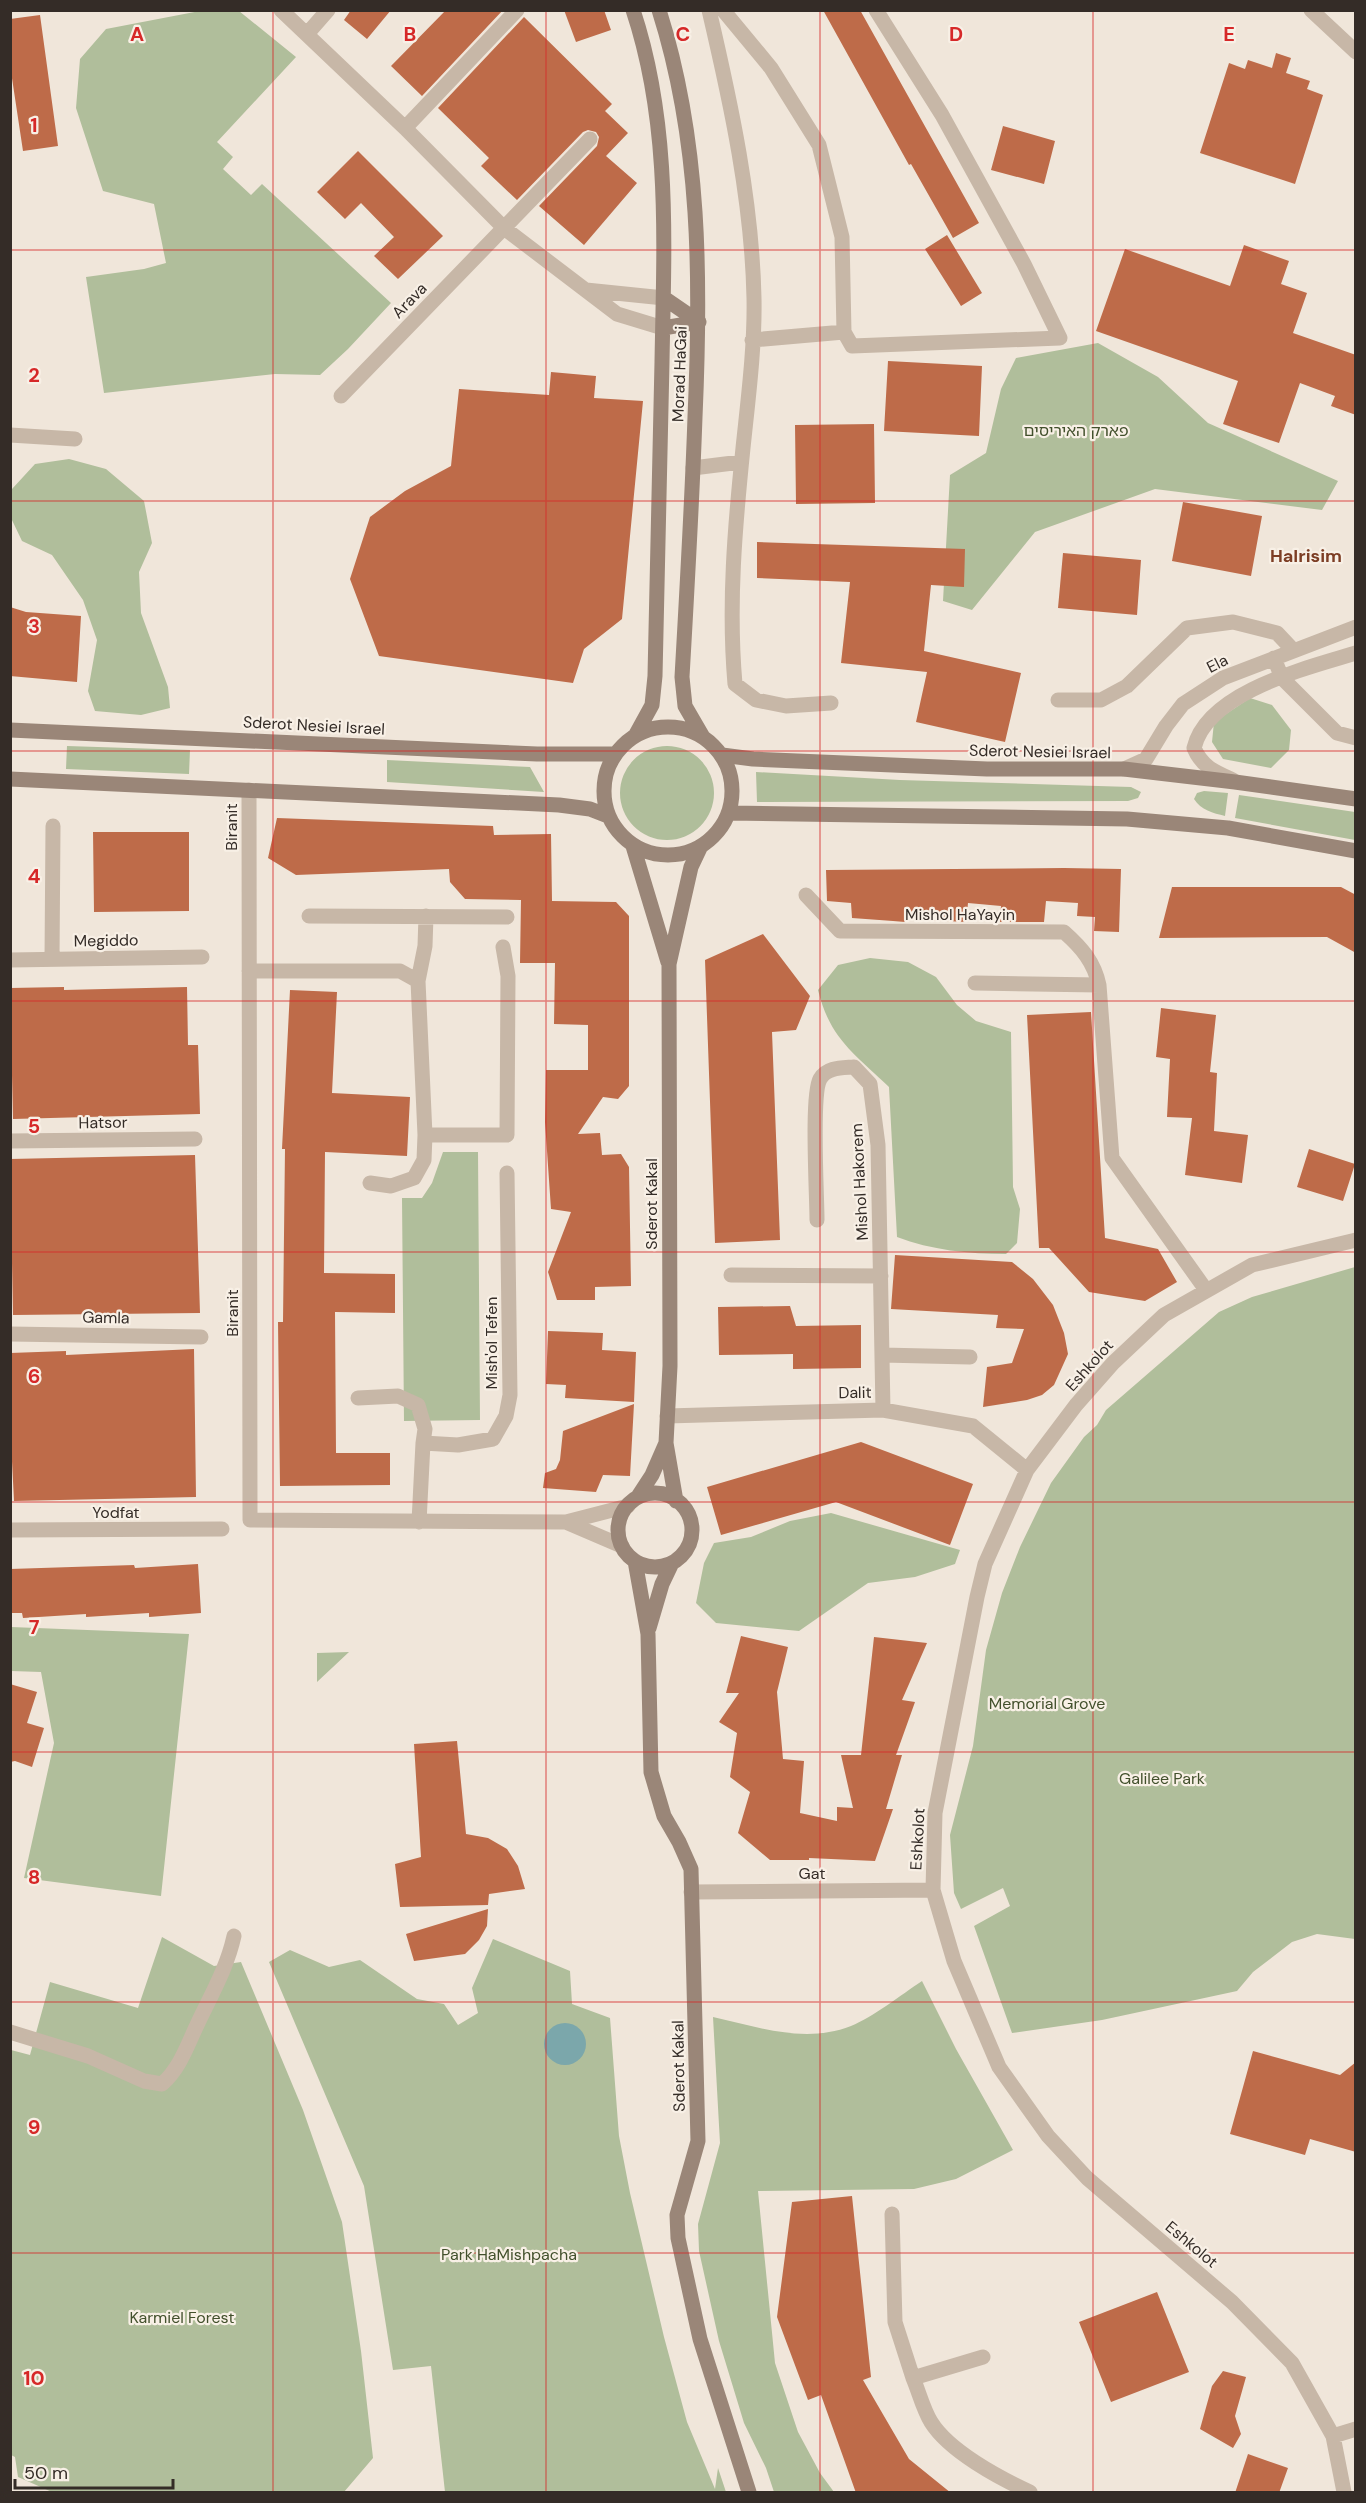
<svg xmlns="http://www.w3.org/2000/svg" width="1366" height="2503" viewBox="0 0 1366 2503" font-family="'DM Sans','Noto Sans Hebrew',sans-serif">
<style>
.green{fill:#b0be9b}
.water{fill:#7ba7ab}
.building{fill:#be6b49}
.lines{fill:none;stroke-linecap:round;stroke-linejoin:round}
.street{stroke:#c7b7a7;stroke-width:15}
.secondary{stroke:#9a8678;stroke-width:15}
.grid{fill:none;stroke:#d62828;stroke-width:1.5;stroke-opacity:0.55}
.labels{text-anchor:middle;stroke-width:4.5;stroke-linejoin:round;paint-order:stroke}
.street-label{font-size:16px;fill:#342c27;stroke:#f8f0e6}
.park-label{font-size:16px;fill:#42502c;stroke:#f8f0e6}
.neighbourhood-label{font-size:18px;font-weight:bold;fill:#7d3e25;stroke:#f8f0e6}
.grid-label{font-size:20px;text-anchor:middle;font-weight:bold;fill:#d62828;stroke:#f8f0e6;stroke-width:4.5;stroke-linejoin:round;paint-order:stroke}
</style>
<rect width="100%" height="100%" fill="#f0e6da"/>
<path class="green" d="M205 10 239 11 296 57 217 142 233 157 223 169 251 195 262 184 391 303 348 349 320 375 275 374 104 393 86 277 144 269 166 263 154 204 103 191 76 108 80 59 106 29Z
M1098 343 1158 377 1208 423 1338 481 1322 510 1155 489 1035 532 972 610 943 601 950 475 986 453 1001 389 1016 358Z
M69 459 106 469 144 501 152 543 139 572 141 613 168 687 170 708 141 715 95 711 88 691 97 640 83 600 52 555 22 541 11 518 12 489 35 464Z
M1250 698 1272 705 1291 730 1289 750 1271 768 1223 759 1212 742 1214 722Z
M620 793a47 47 0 1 1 94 0a47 47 0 1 1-94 0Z
M67 746 190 750 189 774 66 769Z
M387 760 530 767 544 792 387 782Z
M756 772 900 780 1131 787 1141 792 1138 798 1128 801 757 802Z
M1204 791 1228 793 1225 816C1213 813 1201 810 1194 799L1197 793Z
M1239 795 1355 812V840L1235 818Z
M870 958 908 962 936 977 957 1005 976 1021 1011 1032 1013 1187 1020 1209 1017 1243 1006 1254C969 1254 931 1250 897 1237L889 1087C854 1053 830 1039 818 990L838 965Z
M443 1152H478L480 1420 404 1421 402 1198H422L432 1183Z
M1355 1267V1939L1317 1934 1292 1942 1253 1972 1237 1991 1102 2020 1012 2033 974 1926 1010 1906 1003 1888 961 1909 954 1893 950 1835 973 1746 986 1650 1002 1593 1020 1547 1051 1483 1084 1437 1097 1425 1106 1410 1219 1312 1252 1297Z
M831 1513 960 1550 955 1564 915 1577 868 1583 799 1631 716 1623 696 1603 704 1563 714 1543 751 1537 790 1521Z
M11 1627 189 1634 161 1896 24 1878 54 1743 41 1672 11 1671Z
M349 1652 317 1682V1653Z
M162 1937 214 1966 241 1962 303 2110 342 2222 361 2351 373 2458 344 2492H52L18 2477 15 2457 11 2455V2050L30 2055 50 1982 138 2008Z
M493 1939 570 1971 572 2004 610 2018 619 2136 630 2193 664 2337 687 2422 715 2489 718 2468 726 2492H445L431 2366 393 2370 364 2186 269 1962 290 1950 329 1967 360 1960 417 1999 444 2004 458 2025 478 2013 472 1988Z
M922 1981 956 2049 1013 2150 956 2179 914 2189 758 2191 775 2363 798 2432 820 2473 834 2492H774L766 2468 744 2423 719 2341 699 2251 698 2224 720 2143 713 2017C758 2027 805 2044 851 2026 873 2017 901 1995 922 1981Z"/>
<path class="water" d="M544 2044a21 21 0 1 1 42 0a21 21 0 1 1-42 0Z"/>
<path class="building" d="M351 10H391L367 39 344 20Z
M446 10H503L422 96 391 66Z
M564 10H604L611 30 576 42Z
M823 10H860L979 223 953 238 911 164 909 165Z
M40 15 58 146 23 151 10 65V19Z
M524 17 612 104 605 111 628 133 606 156 637 183 584 245 539 206 597 146 599 137 596 132 588 130 583 132 517 200 481 166 489 158 438 108Z
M1276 53 1291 58 1286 73 1310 81 1307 89 1323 95 1295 184 1200 153 1229 63 1245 69 1248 60 1272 68Z
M1003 126 1055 141 1044 184 991 170Z
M358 151 443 236 398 279 374 256 394 237 361 203 345 219 317 192Z
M947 235 982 293 961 306 925 249Z
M1244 245 1289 261 1281 284 1307 293 1293 333 1356 355V415L1331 406 1335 396 1300 383 1279 443 1223 424 1238 381 1096 331 1125 249 1230 286Z
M888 361 982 366 979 436 884 431Z
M551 372 596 376 594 398 643 401 622 619 584 649 573 683 379 656 350 579 370 517 405 491 451 466 459 389 549 395Z
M874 424 875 503 796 504 795 425Z
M1183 502 1262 516 1251 576 1172 561Z
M757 542 965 549 964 587 931 585 924 651 1021 673 1005 742 916 722 927 672 841 663 850 582 757 578Z
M1063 553 1141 560 1137 615 1058 608Z
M10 607 26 612 81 616 77 682 10 676Z
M277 818 493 826 494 835 551 834 552 901 616 902 629 916V1086L618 1099 603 1097 578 1134 600 1133 602 1155 621 1154 629 1167 631 1286 595 1287V1300H557L548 1272 571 1212 551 1209 545 1122 546 1070H588V1025L554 1024 555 963H520L521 900 465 899 450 882 449 869 296 875 268 858Z
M93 832H189V911L94 912Z
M1064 868 1121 869 1119 932 1094 931 1095 917 1077 916 1078 903 1046 901 1044 922H1000L1001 906 968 903 966 922 905 919V922L893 921 852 918 851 903 827 901 826 870Z
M1172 887H1341L1356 895V953L1327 937 1159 938Z
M763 934 810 996 796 1030 772 1032 780 1240 715 1243 705 960Z
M64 987V990L187 987 188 1045H198L200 1114 13 1119 10 988Z
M290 990 337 992 332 1093 410 1097 407 1156 325 1152 324 1273 395 1274V1313L335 1312 336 1453H390V1485L280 1486 278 1322H283L285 1149H282Z
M1161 1008 1216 1015 1210 1072 1217 1073 1214 1131 1248 1135 1242 1183 1185 1175 1192 1118 1167 1117 1170 1059 1156 1057Z
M1091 1012 1105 1238 1158 1249 1177 1282 1145 1301 1089 1292 1049 1248H1039L1027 1015Z
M1309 1149 1355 1164 1343 1201 1297 1187Z
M195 1155 200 1313 13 1315 10 1159Z
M895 1255 1012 1262 1033 1279 1053 1305 1064 1333 1068 1354 1054 1385 1042 1395 1027 1400 983 1407 987 1367 1012 1363 1024 1329 996 1328 998 1315 891 1309Z
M790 1306 796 1326 861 1325V1368L793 1369V1354L719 1355 718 1307Z
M548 1331 603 1333 602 1350 636 1352 634 1402 565 1398 566 1385 546 1384Z
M194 1349 196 1497 14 1501 10 1422V1353L66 1351V1355Z
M634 1404 630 1476 603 1475 596 1492 543 1488 545 1473 556 1469 560 1460 563 1431Z
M861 1442 973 1484 950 1545 836 1502 721 1535 707 1487Z
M198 1564 201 1613 149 1617V1613L86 1617V1614L23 1618 22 1613H10V1569L134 1565 135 1568Z
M741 1636 788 1647 777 1692 783 1759 804 1761 800 1813 837 1821V1807L853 1808 841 1755H861L874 1637 927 1643 902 1700 915 1702 896 1755H902L886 1809H893L875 1861 809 1858V1860H770L738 1833 750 1792 730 1777 737 1733 719 1722 739 1693H726Z
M10 1684 37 1692 27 1723 44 1728 32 1767 15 1761 10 1762Z
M457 1741 466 1834 488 1838 507 1849 518 1866 525 1889 489 1894 488 1905 400 1907 395 1864 421 1857 414 1744Z
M488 1909 487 1926 479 1940 465 1954 414 1961 406 1934Z
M1253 2051 1340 2075 1356 2062V2152L1310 2139 1305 2155 1230 2134Z
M852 2196 871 2377 863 2380 909 2459 951 2493H856L821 2395 808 2400 777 2317 792 2202Z
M1157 2292 1189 2372 1111 2402 1079 2322Z
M1223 2371 1246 2377 1235 2416 1241 2434 1233 2448 1200 2429 1212 2386Z
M1248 2454 1288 2468 1279 2493H1235Z"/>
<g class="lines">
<path class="street" d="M281 10 405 128 504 228 617 314 663 328
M709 10C731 104 752 201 754 298 755 346 748 400 743 448 735 526 728 605 735 684L756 700 786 706 831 703
M723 10 771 68 819 145 842 237 844 332 752 340
M1311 10 1356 52
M307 34 328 10
M405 128 517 10
M586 290 664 298
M844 332 852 346 1060 338 1024 264 942 115 876 10
M341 396 590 139
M10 435 75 439
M693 468 741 462
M1274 658 1282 678 1337 733 1356 738
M1058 700H1101L1127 686 1187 628 1233 622 1277 633 1293 650
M1124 769 1146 759 1166 726 1183 704 1223 678 1356 627
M1233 780C1215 772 1202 767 1194 748 1207 692 1307 668 1356 653
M249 790 250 1520 566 1522 628 1506
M806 895 840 931 1064 932C1082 948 1094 962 1099 985L1112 1158 1206 1290
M309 916 507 917
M52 959 53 826
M10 960 202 957
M249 971H400L418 981 425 1135
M418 981 425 946 426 916
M975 983 1099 985
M10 1141 195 1139
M370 1183 391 1186 414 1178 424 1160 425 1135H507L508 976 503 947
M817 1220C817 1195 811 1095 820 1079 827 1067 842 1068 854 1067L870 1084 878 1145 883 1410
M731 1275 881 1276
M10 1334 201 1337
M882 1355 970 1357
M358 1398 398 1396 418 1405 425 1429 423 1443
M667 1416 883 1410 973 1426 1027 1470
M419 1522 423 1443 458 1445 493 1439 506 1416 510 1395 507 1173
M566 1522 622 1546
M10 1530 222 1529
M691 1892 933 1890
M10 2032 88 2056 144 2081 162 2084C180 2068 187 2046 197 2025 211 1995 227 1968 234 1936
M892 2214 895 2322 913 2378
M983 2357 913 2378C919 2392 923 2409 931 2422 949 2451 999 2478 1030 2492
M1333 2436 1356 2429
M1344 2492 1333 2436 1292 2363 1232 2302 1087 2178 1048 2136 999 2067 954 1961 933 1890 935 1813 977 1597 985 1564 1027 1470 1076 1405 1113 1363 1164 1315 1252 1265 1356 1240"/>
<path class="secondary" d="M633 10C671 124 664 244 662 362 659 466 657 571 655 676L652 705 635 736
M659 10C701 142 701 281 695 417 692 504 687 590 682 677L685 706 703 737
M664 298 699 322
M663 328 699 322
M604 791a64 64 0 1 1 128 0a64 64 0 1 1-128 0Z
M10 730 537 754H615
M722 755 753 759 987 769H1124L1235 782 1356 799
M10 779 559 805 590 809 608 816
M729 813 1127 819 1228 828 1356 851
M633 846 668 962
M618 1530a37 37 0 1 1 74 0a37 37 0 1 1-74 0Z
M637 1498 652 1475 666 1443
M676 1501 666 1443 670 1366 669 964 691 867 700 848
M635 1561 648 1634 651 1772 664 1816 679 1842 691 1869 698 2141 677 2215 678 2238 700 2339 749 2492
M649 1628 662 1584 672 1563"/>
</g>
<path class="grid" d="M273 10V2492M546 10V2492M820 10V2492M1093 10V2492M10 250H1356M10 501H1356M10 751H1356M10 1001H1356M10 1252H1356M10 1502H1356M10 1752H1356M10 2002H1356M10 2253H1356"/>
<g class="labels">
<g class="street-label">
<text transform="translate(409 300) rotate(-46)" y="6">Arava</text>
<text transform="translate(679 374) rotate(-88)" y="6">Morad HaGai</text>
<text transform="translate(1217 663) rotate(-27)" y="6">Ela</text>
<text transform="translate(314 725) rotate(3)" y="6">Sderot Nesiei Israel</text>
<text transform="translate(1040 751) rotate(1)" y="6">Sderot Nesiei Israel</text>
<text transform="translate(231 827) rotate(-90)" y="6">Biranit</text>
<text x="960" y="920">Mishol HaYayin</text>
<text transform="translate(106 940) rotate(-1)" y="6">Megiddo</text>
<text transform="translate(103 1122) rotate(-1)" y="6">Hatsor</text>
<text transform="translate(859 1182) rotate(-93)" y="6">Mishol Hakorem</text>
<text transform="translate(651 1204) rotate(-90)" y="6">Sderot Kakal</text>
<text transform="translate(232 1313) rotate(-90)" y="6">Biranit</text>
<text transform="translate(106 1317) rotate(1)" y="6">Gamla</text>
<text transform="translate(491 1343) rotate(-90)" y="6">Mish'ol Tefen</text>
<text transform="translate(1089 1365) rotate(-48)" y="6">Eshkolot</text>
<text transform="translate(855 1392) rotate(-1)" y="6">Dalit</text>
<text x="116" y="1518">Yodfat</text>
<text transform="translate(917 1839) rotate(-87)" y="6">Eshkolot</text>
<text x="812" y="1879">Gat</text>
<text transform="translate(678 2066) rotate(-91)" y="6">Sderot Kakal</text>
<text transform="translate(1192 2244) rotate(40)" y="6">Eshkolot</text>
</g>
<g class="park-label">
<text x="1076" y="436">פארק האיריסים</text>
<text x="1047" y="1709">Memorial Grove</text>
<text x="1162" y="1784">Galilee Park</text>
<text x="509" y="2260">Park HaMishpacha</text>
<text x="182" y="2323">Karmiel Forest</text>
</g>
<g class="neighbourhood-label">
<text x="1306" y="562">HaIrisim</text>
</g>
</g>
<g class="grid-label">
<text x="137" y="41">A</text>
<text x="410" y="41">B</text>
<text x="683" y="41">C</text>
<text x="956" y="41">D</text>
<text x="1229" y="41">E</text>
<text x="34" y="132">1</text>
<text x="34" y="382">2</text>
<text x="34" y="633">3</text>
<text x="34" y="883">4</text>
<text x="34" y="1133">5</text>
<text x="34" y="1383">6</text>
<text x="34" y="1634">7</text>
<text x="34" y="1884">8</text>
<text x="34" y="2134">9</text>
<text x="34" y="2385">10</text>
</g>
<rect width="1366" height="2503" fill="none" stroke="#342c27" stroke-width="24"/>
<path d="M15 2479v9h158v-9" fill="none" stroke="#342c27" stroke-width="3"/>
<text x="24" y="2479" font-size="18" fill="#342c27" stroke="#f8f0e6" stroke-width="4.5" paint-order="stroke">50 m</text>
</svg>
